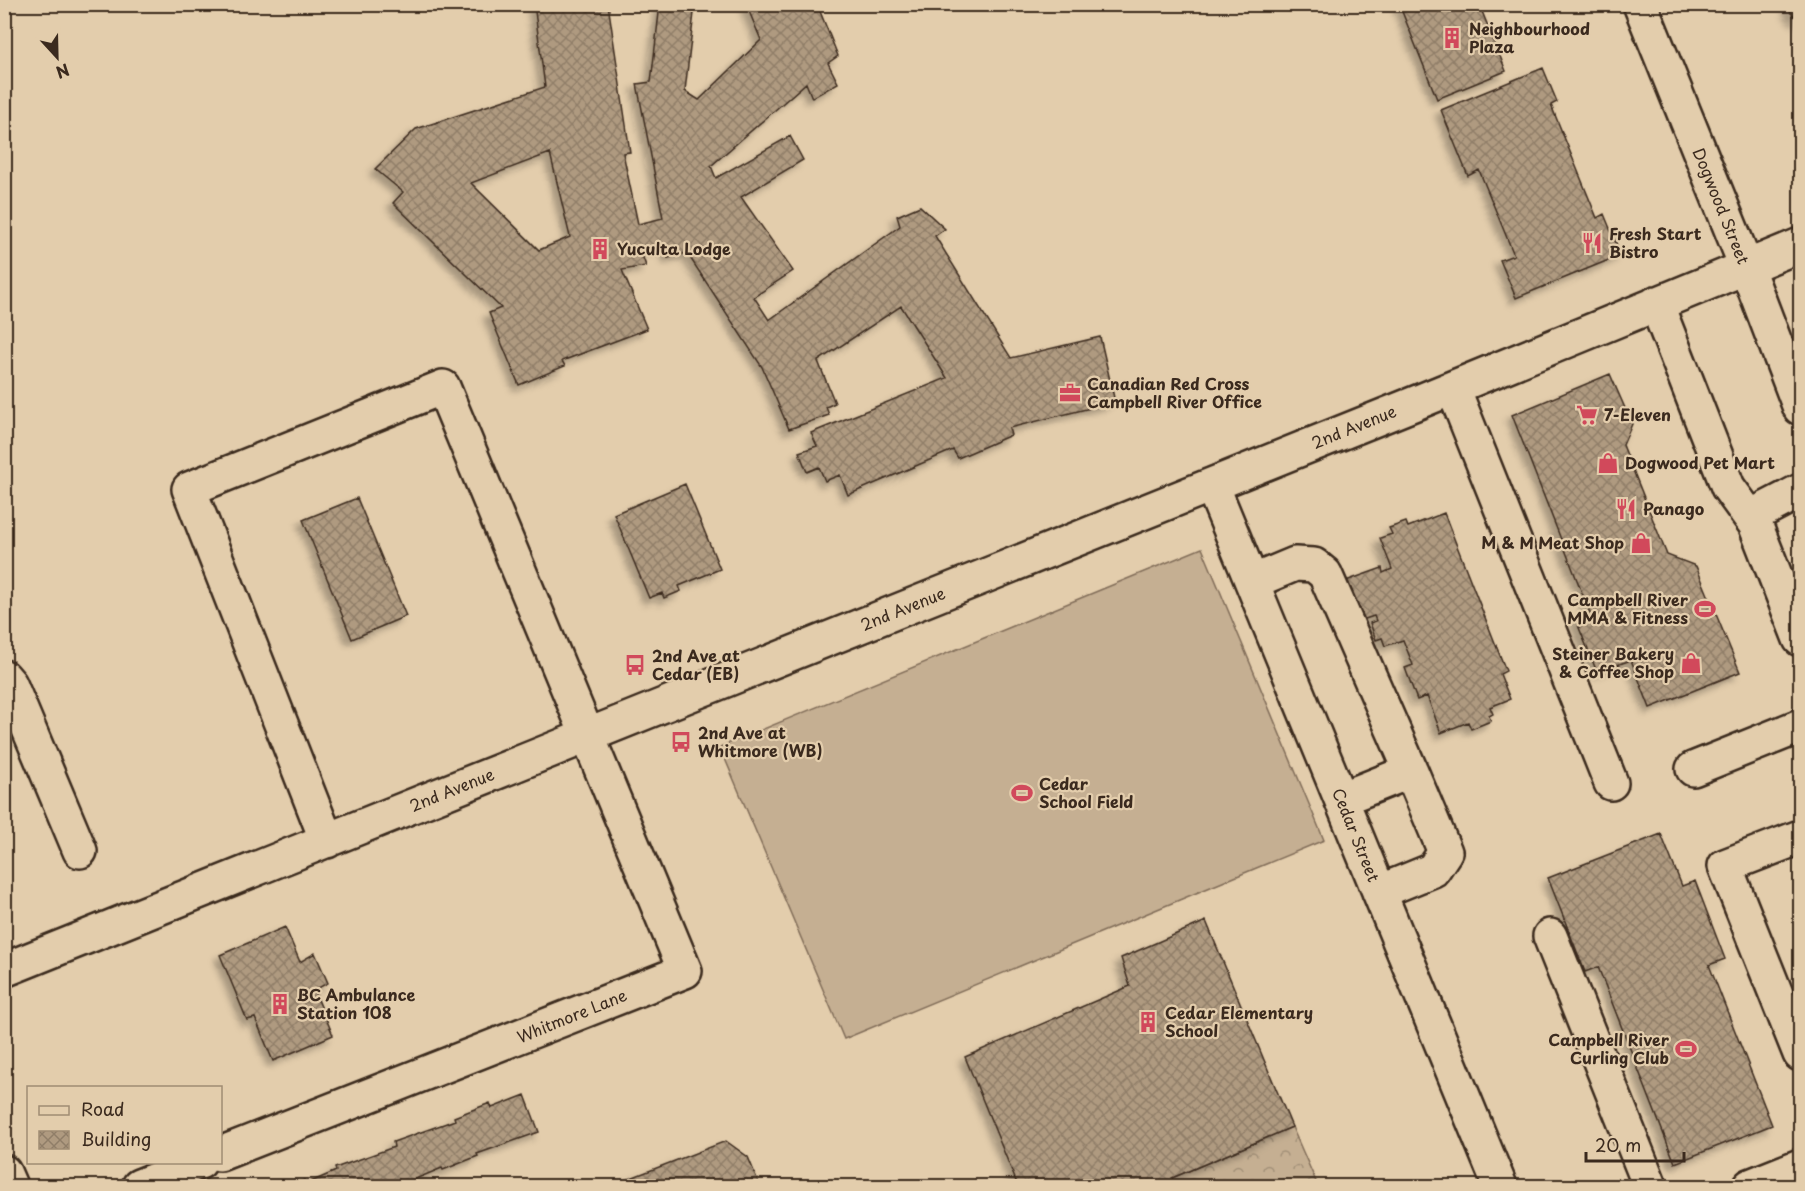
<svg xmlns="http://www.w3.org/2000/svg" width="1805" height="1191" viewBox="0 0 1805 1191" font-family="'Playpen Sans',sans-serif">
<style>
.forest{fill:url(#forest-crowns);stroke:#806c58;stroke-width:1.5}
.garden{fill:#c5af92;stroke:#806c58;stroke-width:1.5}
.building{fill:url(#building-cross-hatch);stroke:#3b2a1e;stroke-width:1.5;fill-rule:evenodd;filter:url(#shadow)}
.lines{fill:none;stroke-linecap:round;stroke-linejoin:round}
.minor-casing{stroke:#3b2a1e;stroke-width:38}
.major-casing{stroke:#3b2a1e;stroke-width:38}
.minor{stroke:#e3cdac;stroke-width:33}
.major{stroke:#e3cdac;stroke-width:33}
.labels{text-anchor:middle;stroke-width:4.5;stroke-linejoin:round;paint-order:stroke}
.poi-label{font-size:16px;font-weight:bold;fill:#3b2a1e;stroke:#e3cdac;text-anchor:start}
.street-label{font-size:16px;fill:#3b2a1e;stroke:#e3cdac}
</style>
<defs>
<pattern id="forest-crowns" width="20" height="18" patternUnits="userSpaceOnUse" patternTransform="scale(1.5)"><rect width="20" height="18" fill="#c5af92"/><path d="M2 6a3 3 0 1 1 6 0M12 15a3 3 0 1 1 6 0" fill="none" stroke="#a18f77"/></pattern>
<pattern id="building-cross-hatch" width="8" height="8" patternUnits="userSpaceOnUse" patternTransform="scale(1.5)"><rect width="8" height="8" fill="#af9a80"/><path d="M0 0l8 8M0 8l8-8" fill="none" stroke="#907e68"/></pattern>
<filter id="shadow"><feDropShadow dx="-5.5" dy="5.5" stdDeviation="3" flood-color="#0004"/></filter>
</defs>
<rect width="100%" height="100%" fill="#e3cdac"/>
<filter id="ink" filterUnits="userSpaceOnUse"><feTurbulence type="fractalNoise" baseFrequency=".0167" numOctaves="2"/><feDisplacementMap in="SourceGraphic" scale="12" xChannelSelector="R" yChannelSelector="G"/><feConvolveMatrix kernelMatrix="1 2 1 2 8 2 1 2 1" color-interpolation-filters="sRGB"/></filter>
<g filter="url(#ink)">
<path class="forest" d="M1292 1127 1318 1186H1175L1172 1178Z"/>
<path class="garden" d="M1202 548 1324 840 844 1039 720 747Z"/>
<path class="building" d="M534 4H608L630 152 623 153 638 224 663 218 637 84 651 82 660 4H695L685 91 699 100 761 40 746 4H817L838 56 828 63 838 83 812 98 806 83 711 166 716 178 790 136 803 160 741 197 793 271 754 297 769 320 900 226 897 216 920 206 945 229 935 236 1011 358 1100 337 1115 402 1009 428 1011 435 958 458 953 450 848 495 840 475 825 481 819 467 807 472 799 452 817 446 811 433 947 378 901 306 818 361 835 403 826 407 829 415 789 429 762 367 687 253 668 258 666 247 641 252 646 266 622 270 647 329 562 361 565 366 519 385 489 313 501 308 393 203 403 192 375 169 416 129 545 87ZM550 153 570 237 539 250 471 183Z
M1399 4H1479L1506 71 1437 99Z
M1788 4H1800V21L1791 13Z
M1543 68 1557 102 1551 105 1597 218 1604 214 1621 255 1516 298 1500 260 1514 255 1479 170 1468 176 1441 110Z
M1610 374 1632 424 1623 445 1667 555 1696 566 1740 672 1650 708 1631 660 1597 672 1575 618 1590 613 1512 415Z
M685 484 720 569 679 586 681 591 664 598 662 593 649 598 614 514Z
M357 498 406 616 352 639 303 520Z
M1444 513 1506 671 1500 674 1510 699 1490 707 1493 714 1489 716 1491 721 1471 729 1468 722 1441 733 1427 696 1417 700 1405 668 1413 665 1403 640 1385 646 1382 638 1376 640 1370 623 1376 621 1374 616 1359 621 1343 582 1382 568 1383 573 1392 569 1380 538 1392 534 1389 528 1406 522 1408 527Z
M1661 834 1682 886 1695 881 1725 959 1709 965 1772 1125 1675 1163 1598 967 1585 972 1548 878Z
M1206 921 1292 1127 1172 1178 1175 1186H1018L965 1057 1130 986 1121 958Z
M285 927 300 962 315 953 328 983 314 990 333 1035 273 1061 255 1018 247 1020 220 955Z
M525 1095 539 1132 477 1154 478 1156 443 1170 442 1168 413 1180V1182L403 1186H289L304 1180 306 1184 336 1171 335 1168 394 1147 393 1142 455 1120 454 1117 490 1103 492 1108Z
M726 1141 748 1157 760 1186H610Z"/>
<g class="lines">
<defs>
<path id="minor" d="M1656 303 1728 487 1755 524 1800 639
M1453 388 1611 783
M1212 485 1500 1186
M1750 517 1800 491
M1252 582 1295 564 1314 565 1325 574 1411 771
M4 677 10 684 80 851
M1693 769 1800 726
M1341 799 1411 771 1445 852 1433 870 1379 892
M1800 837 1725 866 1800 1054
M1550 936 1650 1186
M4 970 1418 402 1800 245
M220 1154 685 971 443 387 189 489 327 841
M4 1172 10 1186
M139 1186 200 1162
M1750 1186 1800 1166"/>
<path id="major" d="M1640 4 1746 266 1800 408"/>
</defs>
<use href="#minor" class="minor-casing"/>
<use href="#major" class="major-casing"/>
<use href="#minor" class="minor"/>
<use href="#major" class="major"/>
</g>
</g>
<defs>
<symbol id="building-bare" viewBox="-9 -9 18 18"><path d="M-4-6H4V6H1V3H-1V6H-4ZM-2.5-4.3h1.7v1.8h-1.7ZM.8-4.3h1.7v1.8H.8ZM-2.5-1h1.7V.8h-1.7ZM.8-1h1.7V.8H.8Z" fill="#d1495b" stroke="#e3cdac" stroke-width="2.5" paint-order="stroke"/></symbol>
<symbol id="restaurant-bare" viewBox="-9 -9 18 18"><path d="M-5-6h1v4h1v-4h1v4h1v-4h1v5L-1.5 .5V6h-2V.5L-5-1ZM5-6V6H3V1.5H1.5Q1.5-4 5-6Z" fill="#d1495b" stroke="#e3cdac" stroke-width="2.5" paint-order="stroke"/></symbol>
<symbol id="office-bare" viewBox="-9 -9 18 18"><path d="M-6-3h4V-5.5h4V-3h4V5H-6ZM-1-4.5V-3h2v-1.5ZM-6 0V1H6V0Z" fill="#d1495b" stroke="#e3cdac" stroke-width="2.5" paint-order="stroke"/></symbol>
<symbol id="supermarket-bare" viewBox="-9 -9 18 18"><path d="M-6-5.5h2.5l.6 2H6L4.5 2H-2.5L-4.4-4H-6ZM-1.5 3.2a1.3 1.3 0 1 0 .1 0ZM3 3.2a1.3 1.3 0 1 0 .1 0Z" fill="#d1495b" stroke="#e3cdac" stroke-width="2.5" paint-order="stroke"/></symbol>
<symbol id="shop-bare" viewBox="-9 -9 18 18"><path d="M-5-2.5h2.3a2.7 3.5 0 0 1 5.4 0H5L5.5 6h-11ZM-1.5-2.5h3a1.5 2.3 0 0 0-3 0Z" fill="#d1495b" stroke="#e3cdac" stroke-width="2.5" paint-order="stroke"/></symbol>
<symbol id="stadium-bare" viewBox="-9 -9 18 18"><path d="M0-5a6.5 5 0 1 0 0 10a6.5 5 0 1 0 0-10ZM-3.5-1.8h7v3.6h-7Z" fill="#d1495b" stroke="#e3cdac" stroke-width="2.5" paint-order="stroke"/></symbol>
<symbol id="bus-bare" viewBox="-9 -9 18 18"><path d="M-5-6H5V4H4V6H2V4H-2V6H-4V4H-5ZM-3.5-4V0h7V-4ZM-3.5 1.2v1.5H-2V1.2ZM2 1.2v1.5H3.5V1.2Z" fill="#d1495b" stroke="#e3cdac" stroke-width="2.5" paint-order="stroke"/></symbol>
</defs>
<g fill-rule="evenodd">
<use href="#building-bare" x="1437" y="23" width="30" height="30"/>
<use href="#restaurant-bare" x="1577" y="228" width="30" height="30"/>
<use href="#building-bare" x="585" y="234" width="30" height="30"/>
<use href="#office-bare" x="1055" y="378" width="30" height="30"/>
<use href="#supermarket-bare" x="1572" y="400" width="30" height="30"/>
<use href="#shop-bare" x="1593" y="448" width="30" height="30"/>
<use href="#restaurant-bare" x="1611" y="494" width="30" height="30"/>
<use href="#shop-bare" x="1626" y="528" width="30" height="30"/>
<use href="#stadium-bare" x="1690" y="594" width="30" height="30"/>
<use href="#shop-bare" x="1676" y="648" width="30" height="30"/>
<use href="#bus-bare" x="620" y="650" width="30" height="30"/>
<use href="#bus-bare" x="666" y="727" width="30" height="30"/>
<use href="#stadium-bare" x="1007" y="778" width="30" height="30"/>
<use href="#building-bare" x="265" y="989" width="30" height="30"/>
<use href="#building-bare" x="1133" y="1007" width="30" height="30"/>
<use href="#stadium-bare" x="1671" y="1034" width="30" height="30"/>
</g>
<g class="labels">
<g class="poi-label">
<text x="1469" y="35">Neighbourhood<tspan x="1469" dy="18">Plaza</tspan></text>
<text x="1609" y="240">Fresh Start<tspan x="1609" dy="18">Bistro</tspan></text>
<text x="617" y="255">Yuculta Lodge</text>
<text x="1087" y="390">Canadian Red Cross<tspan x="1087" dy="18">Campbell River Office</tspan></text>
<text x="1604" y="421">7-Eleven</text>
<text x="1625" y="469">Dogwood Pet Mart</text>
<text x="1643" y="515">Panago</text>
<text x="1624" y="549" text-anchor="end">M &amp; M Meat Shop</text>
<text x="1688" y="606" text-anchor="end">Campbell River<tspan x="1688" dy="18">MMA &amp; Fitness</tspan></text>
<text x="1674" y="660" text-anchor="end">Steiner Bakery<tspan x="1674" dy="18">&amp; Coffee Shop</tspan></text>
<text x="652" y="662">2nd Ave at<tspan x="652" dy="18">Cedar (EB)</tspan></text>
<text x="698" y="739">2nd Ave at<tspan x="698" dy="18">Whitmore (WB)</tspan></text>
<text x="1039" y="790">Cedar<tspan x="1039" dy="18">School Field</tspan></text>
<text x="297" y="1001">BC Ambulance<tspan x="297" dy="18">Station 108</tspan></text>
<text x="1165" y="1019">Cedar Elementary<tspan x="1165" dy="18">School</tspan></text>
<text x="1669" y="1046" text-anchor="end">Campbell River<tspan x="1669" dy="18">Curling Club</tspan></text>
</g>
<g class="street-label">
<text transform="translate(1721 206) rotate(68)" y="6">Dogwood Street</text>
<text transform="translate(1354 427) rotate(-22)" y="6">2nd Avenue</text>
<text transform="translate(903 609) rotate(-22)" y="6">2nd Avenue</text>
<text transform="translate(452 790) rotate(-22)" y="6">2nd Avenue</text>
<text transform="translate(1356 835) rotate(68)" y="6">Cedar Street</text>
<text transform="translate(572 1016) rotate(-22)" y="6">Whitmore Lane</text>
</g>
</g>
<rect width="1805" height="1191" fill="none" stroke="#e3cdac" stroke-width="24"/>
<rect x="12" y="12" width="1781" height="1167" fill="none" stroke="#3b2a1e" stroke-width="2" filter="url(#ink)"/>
<rect x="27" y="1086" width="195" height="78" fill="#e3cdac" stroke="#a08c73" stroke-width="1.5"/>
<rect x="39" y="1106" width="30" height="9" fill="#e3cdac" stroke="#a08c73" stroke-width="1.5"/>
<text x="81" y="1116" font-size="18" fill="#3b2a1e">Road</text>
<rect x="39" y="1131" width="30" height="18" fill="url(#building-cross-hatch)" stroke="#a08c73" stroke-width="1.5"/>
<text x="81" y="1146" font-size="18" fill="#3b2a1e">Building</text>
<g transform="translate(57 57) rotate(158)" stroke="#e3cdac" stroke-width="4.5" paint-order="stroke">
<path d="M0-4.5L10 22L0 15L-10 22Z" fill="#3b2a1e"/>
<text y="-9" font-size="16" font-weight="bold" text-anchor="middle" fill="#3b2a1e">N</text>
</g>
<path d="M1586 1152v9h98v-9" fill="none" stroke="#3b2a1e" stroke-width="3"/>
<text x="1595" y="1152" font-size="18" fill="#3b2a1e" stroke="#e3cdac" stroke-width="4.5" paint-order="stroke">20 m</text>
</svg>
